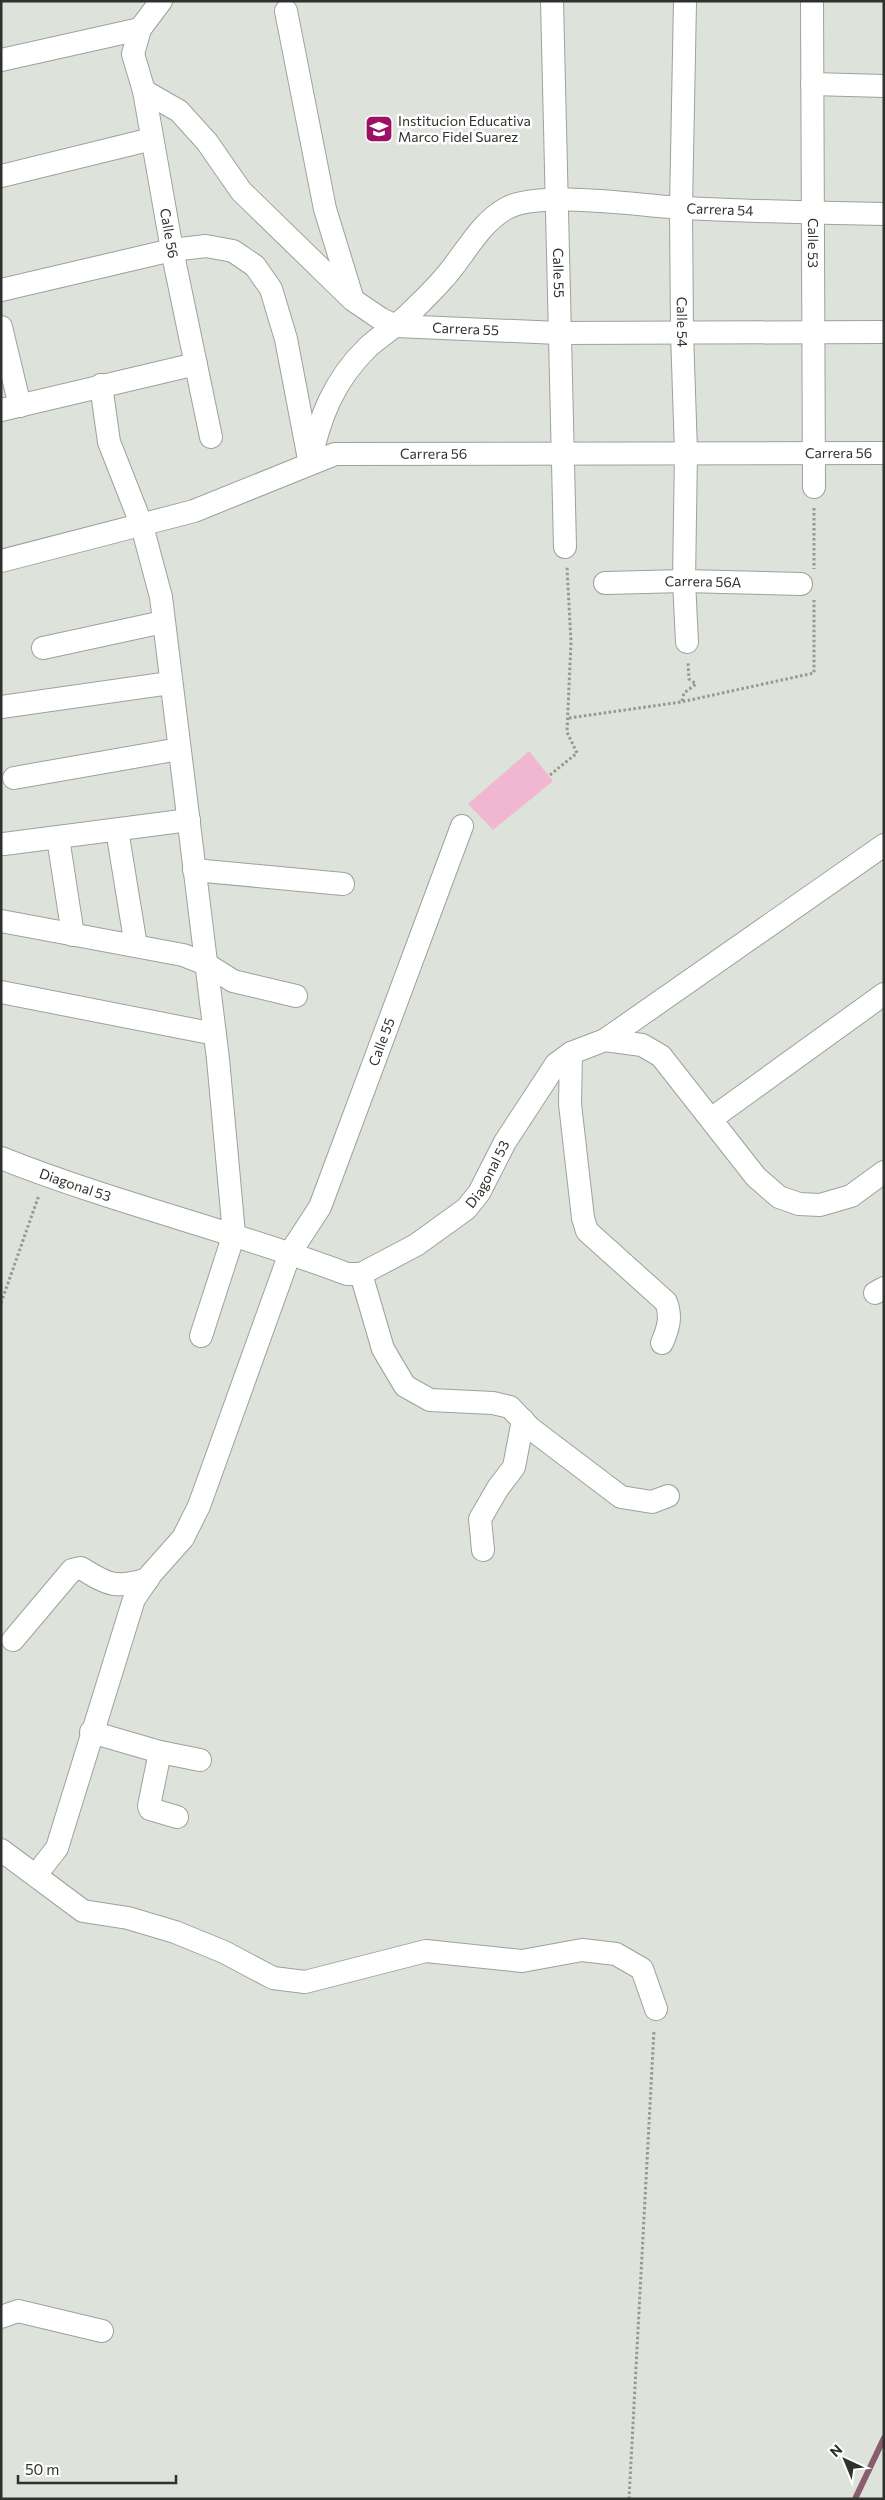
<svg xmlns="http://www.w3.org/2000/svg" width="885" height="2500" viewBox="0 0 885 2500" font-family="Commissioner,sans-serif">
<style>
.green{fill:#f2b7d0}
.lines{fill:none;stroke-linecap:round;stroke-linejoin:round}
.stream{stroke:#895d70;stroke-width:6}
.minor-casing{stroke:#9da29b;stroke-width:24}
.path{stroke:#959893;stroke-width:3;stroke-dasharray:2.5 2.5;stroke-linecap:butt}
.minor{stroke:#fff;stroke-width:22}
.labels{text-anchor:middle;stroke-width:5;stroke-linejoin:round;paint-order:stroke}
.poi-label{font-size:14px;fill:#2f312e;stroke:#fff;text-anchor:start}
.street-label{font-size:14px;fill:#2f312e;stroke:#fff}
</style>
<rect width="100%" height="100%" fill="#dde2db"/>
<path class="green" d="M529 751 553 781 493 830 468 804Z"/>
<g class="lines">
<path class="stream" d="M855 2499 884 2438"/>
<defs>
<g id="minor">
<path id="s1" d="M161 1 140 29 133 54 144 91 172 250 211 437"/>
<path id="s2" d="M552 1 565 547"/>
<path id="s3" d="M685 1 681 208 682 333 686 452 684 581 687 642"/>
<path id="s4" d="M812 1 814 487"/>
<path d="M286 11 325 209 352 297"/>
<path d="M1 60 140 29"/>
<path d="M812 84 884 86"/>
<path id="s5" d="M144 91 179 111 207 142 241 191 353 300 381 319 396 326 559 333 884 332"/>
<path d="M1 176 152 139"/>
<path d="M1 290 172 250 206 246 233 251 255 266 271 289 286 339 308 454"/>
<path d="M1 327 20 406"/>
<path d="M101 385 109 442 142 526 161 597 218 1059 234 1234 201 1336"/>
<path d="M1 410 196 364"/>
<path id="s6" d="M310 463C319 418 334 380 368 347 381 335 397 326 409 314 421 302 433 291 444 278 464 256 479 223 507 208 541 190 641 206 683 208 750 211 817 213 884 214"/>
<path id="s7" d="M1 561 194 511 335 454 884 453"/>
<path id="s8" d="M605 583 684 581 801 584"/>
<path d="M43 648 163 622"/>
<path d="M1 707 170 683"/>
<path d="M14 778 179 749"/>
<path d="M117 830 136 946"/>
<path d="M58 838 73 935"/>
<path d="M4 844 189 820"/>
<path d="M194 870 343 884"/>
<path d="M1 921 183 955 206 964 233 981 296 996"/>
<path d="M1 992 215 1034"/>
<path d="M605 1040 884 845"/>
<path d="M571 1053 570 1104 583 1218 587 1231 666 1302C672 1317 668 1329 662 1343"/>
<path d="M711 1119 884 994"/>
<path id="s9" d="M1 1158C114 1203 234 1231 347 1274H361L416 1245 466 1209 479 1193 505 1142 556 1064 571 1053 605 1040 642 1045 661 1056 756 1177 779 1197 799 1204 820 1205 851 1196 884 1172"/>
<path d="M361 1274 383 1349 405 1386 430 1400 493 1403 510 1407 530 1428 621 1497 652 1502 668 1496"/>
<path d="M875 1293 884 1288"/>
<path d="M483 1550 480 1519 498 1488 514 1467 523 1420"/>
<path d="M13 1640 72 1570 81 1568C108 1585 116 1589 148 1579"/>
<path d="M91 1732 160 1752 200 1760"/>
<path d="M160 1752 149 1806 150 1809 177 1817"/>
<path d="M1 1850 83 1911 128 1918 175 1932 224 1952 273 1978 305 1982 426 1951 522 1961 582 1950 616 1954 642 1969 656 2009"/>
<path id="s10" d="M36 1875 57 1848 134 1599 151 1574 183 1538 199 1506 290 1253 320 1207 462 826"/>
<path d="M1 2317 18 2311 102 2331"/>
</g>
</defs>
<use href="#minor" class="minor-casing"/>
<path class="path" d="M814 508V569
M682 701 684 693 696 684 689 679 688 663
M569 718 681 702 814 673V600
M550 775 577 753 567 732 571 642 567 567
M1 1303 39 1195
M629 2499 654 2030"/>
<use href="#minor" class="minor"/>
</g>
<defs>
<symbol id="school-square" viewBox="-11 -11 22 22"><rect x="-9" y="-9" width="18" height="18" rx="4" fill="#9b1263" stroke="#fff"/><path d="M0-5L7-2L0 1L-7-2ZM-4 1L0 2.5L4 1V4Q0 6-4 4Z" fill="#fff"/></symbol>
</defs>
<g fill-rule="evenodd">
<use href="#school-square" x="363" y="113" width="32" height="32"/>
</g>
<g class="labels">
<g class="poi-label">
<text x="398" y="126">Institucion Educativa<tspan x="398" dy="16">Marco Fidel Suarez</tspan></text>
</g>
<g class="street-label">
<text dy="5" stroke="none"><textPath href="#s6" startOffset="544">Carrera 54</textPath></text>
<text dy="5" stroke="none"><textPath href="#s1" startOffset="244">Calle 56</textPath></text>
<text dy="5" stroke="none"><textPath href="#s4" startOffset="242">Calle 53</textPath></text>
<text dy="5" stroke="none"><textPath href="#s2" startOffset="272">Calle 55</textPath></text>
<text dy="5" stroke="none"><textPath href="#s3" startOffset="321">Calle 54</textPath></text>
<text dy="5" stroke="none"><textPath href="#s5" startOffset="418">Carrera 55</textPath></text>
<text dy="5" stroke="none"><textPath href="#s7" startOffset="450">Carrera 56</textPath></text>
<text dy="5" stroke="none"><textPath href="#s7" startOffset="855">Carrera 56</textPath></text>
<text dy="5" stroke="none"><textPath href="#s8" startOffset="98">Carrera 56A</textPath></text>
<text dy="5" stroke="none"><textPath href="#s10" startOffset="909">Calle 55</textPath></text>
<text dy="5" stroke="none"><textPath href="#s9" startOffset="544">Diagonal 53</textPath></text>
<text dy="5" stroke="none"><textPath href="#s9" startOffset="79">Diagonal 53</textPath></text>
</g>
</g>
<rect width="885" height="2500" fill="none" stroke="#2f312e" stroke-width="5"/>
<g transform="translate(845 2460) rotate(316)" stroke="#ffffff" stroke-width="4" paint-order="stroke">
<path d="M0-4L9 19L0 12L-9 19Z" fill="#2f312e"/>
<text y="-8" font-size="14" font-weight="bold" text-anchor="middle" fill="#2f312e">N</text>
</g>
<path d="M18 2475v8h158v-8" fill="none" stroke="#2f312e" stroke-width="2.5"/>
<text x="25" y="2475" font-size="15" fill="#2f312e" stroke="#ffffff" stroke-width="4" paint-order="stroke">50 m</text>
</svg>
